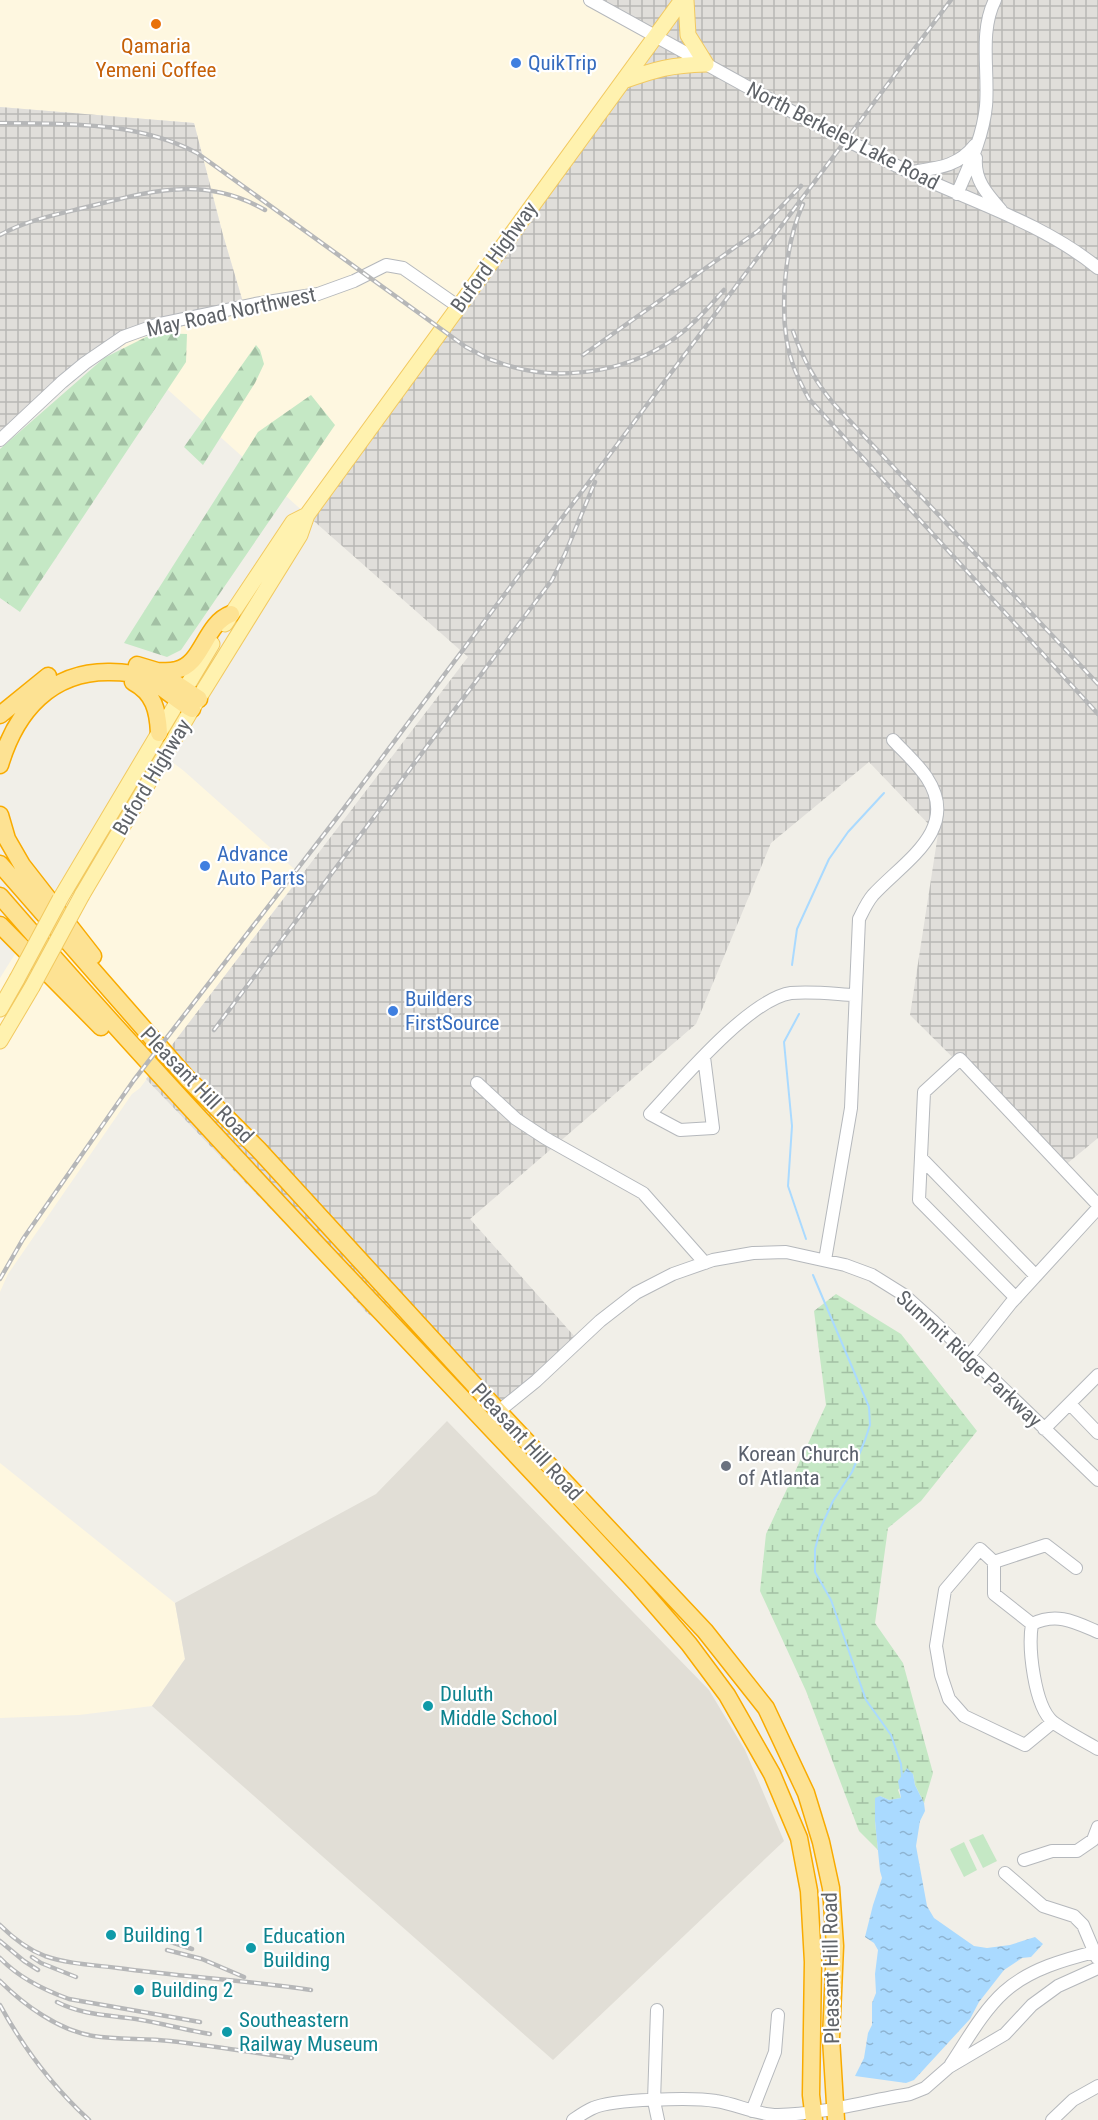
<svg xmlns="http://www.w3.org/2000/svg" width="1098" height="2120" viewBox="0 0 1098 2120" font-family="'Roboto Condensed',sans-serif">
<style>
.commercial{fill:#fef7e0}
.industrial{fill:url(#industrial-grid)}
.education{fill:#e1ded6}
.forest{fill:url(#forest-firs)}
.wetland{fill:url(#wetland-marsh)}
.pitch{fill:#c5e8c5}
.water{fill:url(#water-ripples)}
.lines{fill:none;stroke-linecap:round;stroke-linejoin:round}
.stream{stroke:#aadaff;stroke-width:2}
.minor-casing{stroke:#b5b8bc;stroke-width:14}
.major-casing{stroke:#f2c960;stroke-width:17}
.highway-casing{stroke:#f9ab00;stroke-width:19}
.minor{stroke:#fff;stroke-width:12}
.major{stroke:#fff2af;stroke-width:15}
.highway{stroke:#fde293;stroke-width:16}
.rail-casing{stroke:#b6b7b8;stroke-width:4.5}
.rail{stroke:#fff;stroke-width:2;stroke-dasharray:7;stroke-linecap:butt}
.minor-bridge-casing{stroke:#b5b8bc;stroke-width:14;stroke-linecap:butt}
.major-bridge-casing{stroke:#f2c960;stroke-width:17;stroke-linecap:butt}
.minor-bridge{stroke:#fff;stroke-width:12}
.major-bridge{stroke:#fff2af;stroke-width:15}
.food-dot{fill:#e8710a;stroke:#fff;stroke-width:2}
.shop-dot{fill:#3f7fe0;stroke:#fff;stroke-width:2}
.worship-dot{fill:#6b7280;stroke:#fff;stroke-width:2}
.culture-dot{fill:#0f9aa8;stroke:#fff;stroke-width:2}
.labels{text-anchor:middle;stroke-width:4.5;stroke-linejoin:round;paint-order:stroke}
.food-label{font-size:21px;fill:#c56008;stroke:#fff}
.shop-label{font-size:21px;fill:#366cbe;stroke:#fff;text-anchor:start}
.street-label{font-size:21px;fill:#5f6368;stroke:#fff}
.worship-label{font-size:21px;fill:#5b616d;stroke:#fff;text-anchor:start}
.culture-label{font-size:21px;fill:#0d838f;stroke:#fff;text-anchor:start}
</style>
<defs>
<pattern id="industrial-grid" width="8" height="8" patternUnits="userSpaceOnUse" patternTransform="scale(1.5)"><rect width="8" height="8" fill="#e0deda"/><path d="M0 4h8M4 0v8" fill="none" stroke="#b9b8b5"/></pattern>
<pattern id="forest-firs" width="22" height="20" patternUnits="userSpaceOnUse" patternTransform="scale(1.5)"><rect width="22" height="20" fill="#c5e8c5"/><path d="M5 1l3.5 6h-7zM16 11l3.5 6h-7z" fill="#a3c0a4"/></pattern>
<pattern id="wetland-marsh" width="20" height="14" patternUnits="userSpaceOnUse" patternTransform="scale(1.5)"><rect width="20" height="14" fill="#c5e8c5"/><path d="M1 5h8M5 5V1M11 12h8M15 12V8" fill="none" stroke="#a3c0a4"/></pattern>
<pattern id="water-ripples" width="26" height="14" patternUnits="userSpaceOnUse" patternTransform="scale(1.5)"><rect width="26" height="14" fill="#aadaff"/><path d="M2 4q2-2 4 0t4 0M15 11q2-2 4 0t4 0" fill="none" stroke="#8eb4d2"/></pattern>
</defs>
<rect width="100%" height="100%" fill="#f1efe8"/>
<path class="commercial" d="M0 0H590L656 36 307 515 117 344 245 309 223 235 194 123 0 107Z
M147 743 184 771 301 875 140 1088 132 1094 8 1274 0 1292V978Z
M0 1463 175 1603 185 1659 152 1706 79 1715 0 1718Z"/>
<path class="industrial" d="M590 0H1098V1138L1063 1167 910 1015 938 834 869 762 771 843 696 1024 470 1219 575 1337 488 1416 365 1311 335 1276 146 1079 468 657 307 515 656 36Z
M0 107 194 123 223 235 245 309 117 344 0 442Z"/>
<path class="education" d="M447 1421 709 1690 745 1750 784 1841 553 2060 152 1706 185 1659 175 1603 376 1494Z"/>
<path class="forest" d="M154 333 187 334 186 362 20 612 0 598V449L104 358Z
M256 345 260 350 264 364 255 383 203 465 184 447Z
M311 395 335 425 181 650 167 657 124 643 258 432Z"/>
<path class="wetland" d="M836 1294 901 1334 977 1431 921 1501 888 1528 875 1623 903 1663 933 1773 924 1803 915 1785 913 1774 898 1790 901 1798 889 1800 880 1796 875 1821 878 1850 859 1831 806 1691 760 1591 766 1534 826 1405 814 1311Z"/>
<path class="pitch" d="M983 1834 997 1861 983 1868 969 1840Z
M964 1842 977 1870 964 1877 950 1849Z"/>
<path class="water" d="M907 1768 913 1774 915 1785 924 1803 925 1811 920 1821 916 1846 927 1906 934 1918 974 1946 987 1948 1010 1945 1035 1937 1043 1944 1031 1957 1022 1958 1004 1970 979 2002 970 2019 914 2080 906 2083 855 2076 864 2058 868 2033 872 2025V2003L876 1993 875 1974 878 1950 874 1943 865 1937 873 1905 882 1878 880 1871 875 1821V1798L880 1796 889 1800 901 1798 898 1781Z"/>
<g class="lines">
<path class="stream" d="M792 965 797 929 829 859 848 832 884 793
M799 1014 784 1042 792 1126 788 1186 806 1239
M813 1275 869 1407 870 1425 865 1440 852 1472 833 1501 821 1527 815 1549V1572L831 1600 866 1700 891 1735 901 1764 902 1776"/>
<defs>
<path id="minor" d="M590 0 800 116
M976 158C974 180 987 194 1001 210
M895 165C962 199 1039 220 1098 268
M911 172C937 168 958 167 975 145
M957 194C969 166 983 137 986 106 989 72 979 31 995 0
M0 440 62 382 85 363 123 337 159 324 255 304 318 294 354 281 386 265 403 268 459 307
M704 1057 713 1128 680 1130 650 1114C680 1082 749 999 791 993 812 991 835 994 855 995
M477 1083 516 1119 545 1138 643 1193 705 1263
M921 1158 1036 1276
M825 1260 851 1108 859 919C863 911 867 902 873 895 903 862 961 830 927 778 918 764 904 752 893 740
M1016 1298 919 1200 924 1092 960 1059 1098 1205
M969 1356 1011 1303 1098 1208
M1070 1404 1098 1433
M494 1415 536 1381 600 1321 636 1293 673 1274 713 1260 753 1253 786 1252 845 1265 872 1275 904 1295 934 1322 1098 1480
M1044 1429 1098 1375
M994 1562 1046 1545 1076 1568
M1032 1624C1028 1647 1034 1706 1053 1722 1063 1730 1086 1742 1098 1749
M1053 1722 1025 1745 964 1716 949 1699 941 1675 936 1646 945 1590 980 1549 994 1562V1594L1032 1624C1057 1612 1075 1622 1098 1632
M1024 1860 1052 1851H1077L1093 1840 1098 1827
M1005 1873 1043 1906 1074 1916 1083 1925 1097 1958
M657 2010 654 2101 658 2120
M951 2064C967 2040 983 2011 1004 1992 1029 1969 1066 1959 1098 1951
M752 2111 775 2052 778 2015
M573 2120C579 2116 586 2111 593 2108 612 2099 694 2097 716 2101 737 2104 756 2115 778 2115 823 2114 866 2101 910 2094L925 2088 949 2067 1005 2034 1032 2005 1058 1986 1098 1968
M1052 2120 1073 2100 1098 2086"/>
<path id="major" d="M686 0 688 35 706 64
M623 81C656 69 671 65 706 64
M225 624 293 522 307 515
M82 895 192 709 300 535 307 515 682 0
M60 899 212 644
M0 1009 17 979
M0 1041 32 987"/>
<path id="highway" d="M137 665 157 671 199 699
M157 671C163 671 170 672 176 670 203 665 204 624 231 614
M133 682C154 693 158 711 159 733
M0 715 48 676
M0 765C16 711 51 671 110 672 122 672 135 673 146 678 160 684 177 701 192 709
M0 815 7 839 22 865 93 956
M0 864 187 1078 258 1149 499 1412 705 1631 766 1708 806 1793 821 1842 831 1888 835 1946 831 2038 836 2120
M0 896C205 1132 424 1355 637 1584L689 1644 727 1695 772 1774 799 1838 809 1891 813 1962 811 2095 814 2120
M0 925 101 1027"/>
</defs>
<use href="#minor" class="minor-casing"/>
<use href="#major" class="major-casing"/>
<use href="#highway" class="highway-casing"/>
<use href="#minor" class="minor"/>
<use href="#major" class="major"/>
<use href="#highway" class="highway"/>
<defs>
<path id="rail" d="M0 123C67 124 136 121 197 153L466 347C476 352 485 358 495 361 553 384 625 374 675 338 694 324 709 307 724 290
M803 204C784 246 777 321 793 365 797 376 803 388 809 399L1098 714
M0 235C25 221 54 215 83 208 148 192 202 174 265 210
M793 331C803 359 815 382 834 404L1098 684
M583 355 758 231 801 186
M214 1030 552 580 565 554 595 482
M0 1279 23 1239 134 1080 339 815 951 0
M0 1925C12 1937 29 1950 45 1956 68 1964 94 1965 118 1968 182 1977 247 1980 311 1990
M0 1941 24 1961 38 1970
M168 1941 192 1949
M167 1950 202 1959 244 1977
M32 1957 41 1963 76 1977
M0 1958C18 1977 44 1990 69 1999L200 2022
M0 1981C24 2005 58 2030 93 2036 118 2040 145 2038 170 2041 211 2046 252 2052 292 2058
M204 1996 216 1999
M57 2002C82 2015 109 2015 136 2019 161 2023 185 2030 210 2034
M0 2005C24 2049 52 2086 89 2120"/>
</defs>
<use href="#rail" class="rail-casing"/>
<use href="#rail" class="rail"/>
<defs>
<path id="minor-bridge" d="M800 116 895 165"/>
<path id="major-bridge" d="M17 979 60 899
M32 987 82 895"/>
</defs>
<use href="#minor-bridge" class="minor-bridge-casing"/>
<use href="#major-bridge" class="major-bridge-casing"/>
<use href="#minor-bridge" class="minor-bridge"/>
<use href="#major-bridge" class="major-bridge"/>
</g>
<circle class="food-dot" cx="156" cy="24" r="6"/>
<g class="shop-dot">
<circle cx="516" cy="63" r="6"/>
<circle cx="205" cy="866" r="6"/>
<circle cx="393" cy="1011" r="6"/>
</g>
<circle class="worship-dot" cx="726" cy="1466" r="6"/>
<g class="culture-dot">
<circle cx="428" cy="1706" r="6"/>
<circle cx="111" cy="1935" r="6"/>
<circle cx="251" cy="1948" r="6"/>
<circle cx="139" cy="1990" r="6"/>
<circle cx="227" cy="2032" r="6"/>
</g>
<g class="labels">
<g class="food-label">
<text x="156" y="53">Qamaria<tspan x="156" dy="24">Yemeni Coffee</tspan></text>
</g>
<g class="shop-label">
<text x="528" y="70">QuikTrip</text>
<text x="217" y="861">Advance<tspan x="217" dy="24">Auto Parts</tspan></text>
<text x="405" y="1006">Builders<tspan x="405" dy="24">FirstSource</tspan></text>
</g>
<g class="street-label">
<text transform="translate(843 136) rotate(27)" y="7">North Berkeley Lake Road</text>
<text transform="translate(494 257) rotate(-54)" y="7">Buford Highway</text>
<text transform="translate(231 312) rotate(-12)" y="7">May Road Northwest</text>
<text transform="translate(152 777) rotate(-59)" y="7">Buford Highway</text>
<text transform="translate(197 1085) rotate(46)" y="7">Pleasant Hill Road</text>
<text transform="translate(969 1359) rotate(43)" y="7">Summit Ridge Parkway</text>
<text transform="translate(527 1442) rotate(47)" y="7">Pleasant Hill Road</text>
<text transform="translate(831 1968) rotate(-91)" y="7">Pleasant Hill Road</text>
</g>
<g class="worship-label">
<text x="738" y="1461">Korean Church<tspan x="738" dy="24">of Atlanta</tspan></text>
</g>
<g class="culture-label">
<text x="440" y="1701">Duluth<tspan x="440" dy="24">Middle School</tspan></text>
<text x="123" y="1942">Building 1</text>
<text x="263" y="1943">Education<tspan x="263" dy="24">Building</tspan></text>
<text x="151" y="1997">Building 2</text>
<text x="239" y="2027">Southeastern<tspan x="239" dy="24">Railway Museum</tspan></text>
</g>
</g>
</svg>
